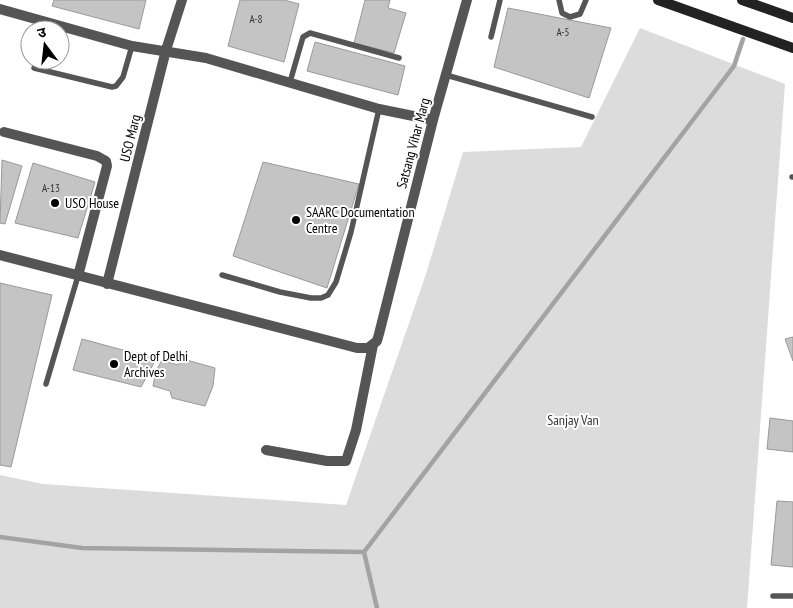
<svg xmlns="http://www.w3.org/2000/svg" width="793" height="608" viewBox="0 0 793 608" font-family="'PT Sans Narrow','Noto Sans Devanagari',sans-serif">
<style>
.green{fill:#dcdcdc}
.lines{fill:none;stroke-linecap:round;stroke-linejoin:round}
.stream{stroke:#a3a3a3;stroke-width:4.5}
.building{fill:#c4c4c4;stroke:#999}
.service{stroke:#555;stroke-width:5.5}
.minor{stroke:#555;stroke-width:10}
.secondary{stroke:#222;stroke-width:10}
.poi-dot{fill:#000;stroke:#fff;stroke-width:2}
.labels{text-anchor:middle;stroke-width:4;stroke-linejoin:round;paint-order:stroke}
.number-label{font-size:11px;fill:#313131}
.street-label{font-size:14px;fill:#000;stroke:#fff}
.poi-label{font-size:14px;fill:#000;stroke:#fff;text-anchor:start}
.park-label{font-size:14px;fill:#333;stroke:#fff}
</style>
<rect width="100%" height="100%" fill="#fff"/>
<path class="green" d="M640 28 785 84 747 608H0V475L43 484 346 505 426 274 463 152 581 147Z"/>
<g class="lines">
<path class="stream" d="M0 537 82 548 364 552 734 66 743 39
M364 552 377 608"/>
</g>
<path class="building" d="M54 0H146L139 29 52 6Z
M240 0H284L299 4 284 62 228 46Z
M365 0H390L388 8 406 13 394 53 354 43Z
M508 8 611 28 589 98 494 67Z
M315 42 405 66 398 95 307 71Z
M2 160 22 166 5 224 0 223Z
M263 162 359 184 327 288 233 256Z
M33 163 95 182 78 238 15 223Z
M0 283 52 295 11 467 0 465Z
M793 337V361L785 339Z
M82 339 156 359 141 387 73 370Z
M183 359 215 368 213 386 205 406 172 398 170 391 153 386 156 371 162 360 178 365Z
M770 418 793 421V452L767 449Z
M777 501 793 502V567L771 565Z"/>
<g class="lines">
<path class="service" d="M559 0 562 13 570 17 580 14 586 0
M491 37 500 0
M34 68 112 87 116 86 123 77 132 46
M446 75 592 117
M290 82 303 37 310 33 399 58
M792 177H793
M222 275 280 292 311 298H321L328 295 336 282 351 232 379 109
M46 384 78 276
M773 596H793"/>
<path class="minor" d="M0 9 132 46 206 58 379 109 433 120
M4 132 97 156 106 161 107 166 78 276
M0 255 357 348H368L377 341 379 334 433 120 467 0
M107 284 166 50 182 0
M266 450 327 461H346L356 430 373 345"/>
<path class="secondary" d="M658 0 793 48
M742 0 793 18"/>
</g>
<g class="poi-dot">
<circle cx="55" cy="203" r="5"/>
<circle cx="296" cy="220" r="5"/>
<circle cx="114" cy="364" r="5"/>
</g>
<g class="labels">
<g class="number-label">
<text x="256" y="23">A-8</text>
<text x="563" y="36">A-5</text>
<text x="51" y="192">A-13</text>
</g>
<g class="street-label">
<text transform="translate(130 138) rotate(-76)" y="5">USO Marg</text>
<text transform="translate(413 143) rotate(-75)" y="5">Satsang Vihar Marg</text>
</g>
<g class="poi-label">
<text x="65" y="208">USO House</text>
<text x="306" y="217">SAARC Documentation<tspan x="306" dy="16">Centre</tspan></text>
<text x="124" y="361">Dept of Delhi<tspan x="124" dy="16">Archives</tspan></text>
</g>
<g class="park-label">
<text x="573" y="425">Sanjay Van</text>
</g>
</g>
<g transform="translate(45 45) rotate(345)"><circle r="24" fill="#ffffff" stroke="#999999"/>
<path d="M0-4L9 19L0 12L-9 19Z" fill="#000000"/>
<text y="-8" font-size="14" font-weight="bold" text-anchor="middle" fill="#000000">उ</text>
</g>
</svg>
